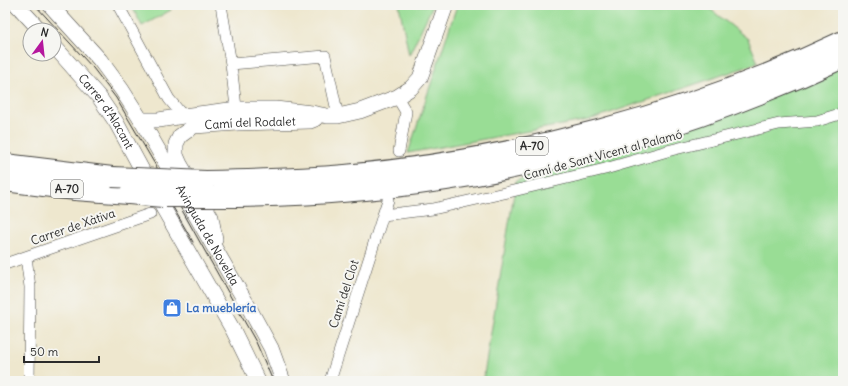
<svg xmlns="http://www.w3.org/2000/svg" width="848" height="386" viewBox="0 0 848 386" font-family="Delius,sans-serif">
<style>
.green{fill:#99dd95;stroke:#628460}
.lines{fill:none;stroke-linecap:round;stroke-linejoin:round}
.street-casing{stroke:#484743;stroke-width:12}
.secondary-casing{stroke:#484743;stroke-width:16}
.highway-casing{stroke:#484743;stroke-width:22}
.street{stroke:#fff;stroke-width:11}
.secondary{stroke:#fff;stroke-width:15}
.highway{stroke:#fff;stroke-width:20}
.tram{stroke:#2b2b2b;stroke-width:1}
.highway-bridge-casing{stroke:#484743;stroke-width:22;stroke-linecap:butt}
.highway-bridge{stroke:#fff;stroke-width:20}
.labels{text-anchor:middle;stroke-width:4;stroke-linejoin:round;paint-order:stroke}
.shield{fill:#f6f6f2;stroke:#686867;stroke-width:1}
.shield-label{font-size:11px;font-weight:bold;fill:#2b2b2b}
.street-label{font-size:12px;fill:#2b2b2b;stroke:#f6f6f2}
.shop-label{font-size:12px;font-weight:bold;fill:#366cbe;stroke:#f6f6f2;text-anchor:start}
</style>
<rect width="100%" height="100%" fill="#f6f6f2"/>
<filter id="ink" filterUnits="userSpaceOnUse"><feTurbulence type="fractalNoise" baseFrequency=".025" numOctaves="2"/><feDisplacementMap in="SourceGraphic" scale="8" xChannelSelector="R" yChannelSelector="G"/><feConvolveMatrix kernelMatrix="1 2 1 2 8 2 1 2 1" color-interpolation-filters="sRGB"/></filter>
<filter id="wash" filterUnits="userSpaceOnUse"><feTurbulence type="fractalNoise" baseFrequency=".012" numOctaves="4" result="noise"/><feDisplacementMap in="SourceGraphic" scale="16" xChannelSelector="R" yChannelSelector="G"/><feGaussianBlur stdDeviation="0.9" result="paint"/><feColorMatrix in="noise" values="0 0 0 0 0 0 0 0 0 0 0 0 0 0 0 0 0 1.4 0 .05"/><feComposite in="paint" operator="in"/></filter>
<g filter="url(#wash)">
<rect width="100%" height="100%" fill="#eee7ce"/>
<path class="green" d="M131 5H168L171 10 142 26Z
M399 5H433L409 55Z
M457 5H705L748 39 758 63 589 120 408 153Z
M843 63V381H483L516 181Z"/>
</g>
<g filter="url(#ink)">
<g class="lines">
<defs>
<path id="street" d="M118 5 169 99 183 116
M221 5 231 64 237 116
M231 64 325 56 338 116
M397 97 406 112 399 151
M388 200 383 215 433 209 513 191 605 169 671 150 721 138 779 124 817 121 843 113
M26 257 30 287 29 381
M5 264 150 214
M330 381 383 215"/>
<g id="secondary">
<path d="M17 5 40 30"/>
<path id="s1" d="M50 5 100 60 122 90 141 120 248 306 271 348 283 381"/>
<path id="s2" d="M54 46 99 97 116 122 149 183 233 330 258 381"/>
<path d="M141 120H159L183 116 237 109H275L312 113 327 116H338L360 111 397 97 411 88 420 78 446 5"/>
<path id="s3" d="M215 239 211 217 180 164 176 155V144L180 136 194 126 238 123 310 121 315 119"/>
</g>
<path id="highway" d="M5 164 112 177
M5 181 75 190 129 194
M206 181C252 180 298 179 345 175 514 160 689 114 843 41
M214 197C300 197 386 191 471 176 598 154 725 113 843 58"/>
</defs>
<use href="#street" class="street-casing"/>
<use href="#secondary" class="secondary-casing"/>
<use href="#highway" class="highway-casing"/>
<use href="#street" class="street"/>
<use href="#secondary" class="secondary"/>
<use href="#highway" class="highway"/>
<path class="tram" d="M35 5 93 68 116 98 183 212 256 342 273 381
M166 195 193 242"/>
<defs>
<path id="highway-bridge" d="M112 177 206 181
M129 194 163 197H214"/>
</defs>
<use href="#highway-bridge" class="highway-bridge-casing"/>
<use href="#highway-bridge" class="highway-bridge"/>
</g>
</g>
<defs>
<symbol id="shop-square" viewBox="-11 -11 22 22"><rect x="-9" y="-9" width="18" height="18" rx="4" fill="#3f7fe0" stroke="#f6f6f2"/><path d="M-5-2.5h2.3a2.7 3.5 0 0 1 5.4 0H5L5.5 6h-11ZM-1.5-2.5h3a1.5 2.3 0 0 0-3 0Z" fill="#fff"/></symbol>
</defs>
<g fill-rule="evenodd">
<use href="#shop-square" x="161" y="297" width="22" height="22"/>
</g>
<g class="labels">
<g class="shield">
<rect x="516" y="137" width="32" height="18" rx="3"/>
<rect x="51" y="180" width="32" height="18" rx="3"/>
</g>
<g class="shield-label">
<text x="532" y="150">A-70</text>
<text x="67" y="193">A-70</text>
</g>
<g class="street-label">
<text dy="4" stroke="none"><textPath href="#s2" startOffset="84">Carrer d'Alacant</textPath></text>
<text dy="4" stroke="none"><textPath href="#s3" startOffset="187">Camí del Rodalet</textPath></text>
<text transform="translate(603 155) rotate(-15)" y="4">Camí de Sant Vicent al Palamó</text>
<text transform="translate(73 227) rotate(-19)" y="4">Carrer de Xàtiva</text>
<text dy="4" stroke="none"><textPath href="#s1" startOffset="280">Avinguda de Novelda</textPath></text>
<text transform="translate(344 294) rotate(-72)" y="4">Camí del Clot</text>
</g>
<g class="shop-label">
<text x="186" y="312">La mueblería</text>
</g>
</g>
<rect width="848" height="386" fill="none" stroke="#f6f6f2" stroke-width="20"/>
<g transform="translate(42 42) rotate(15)"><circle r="19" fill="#f6f6f2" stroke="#a5a5a2"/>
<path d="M0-3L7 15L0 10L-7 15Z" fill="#b5179e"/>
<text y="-6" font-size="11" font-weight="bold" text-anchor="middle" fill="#2b2b2b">N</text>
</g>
<path d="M24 356v6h75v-6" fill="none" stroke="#2b2b2b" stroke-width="2"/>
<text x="30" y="356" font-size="12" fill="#2b2b2b" stroke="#f6f6f2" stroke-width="3" paint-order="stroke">50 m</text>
</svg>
